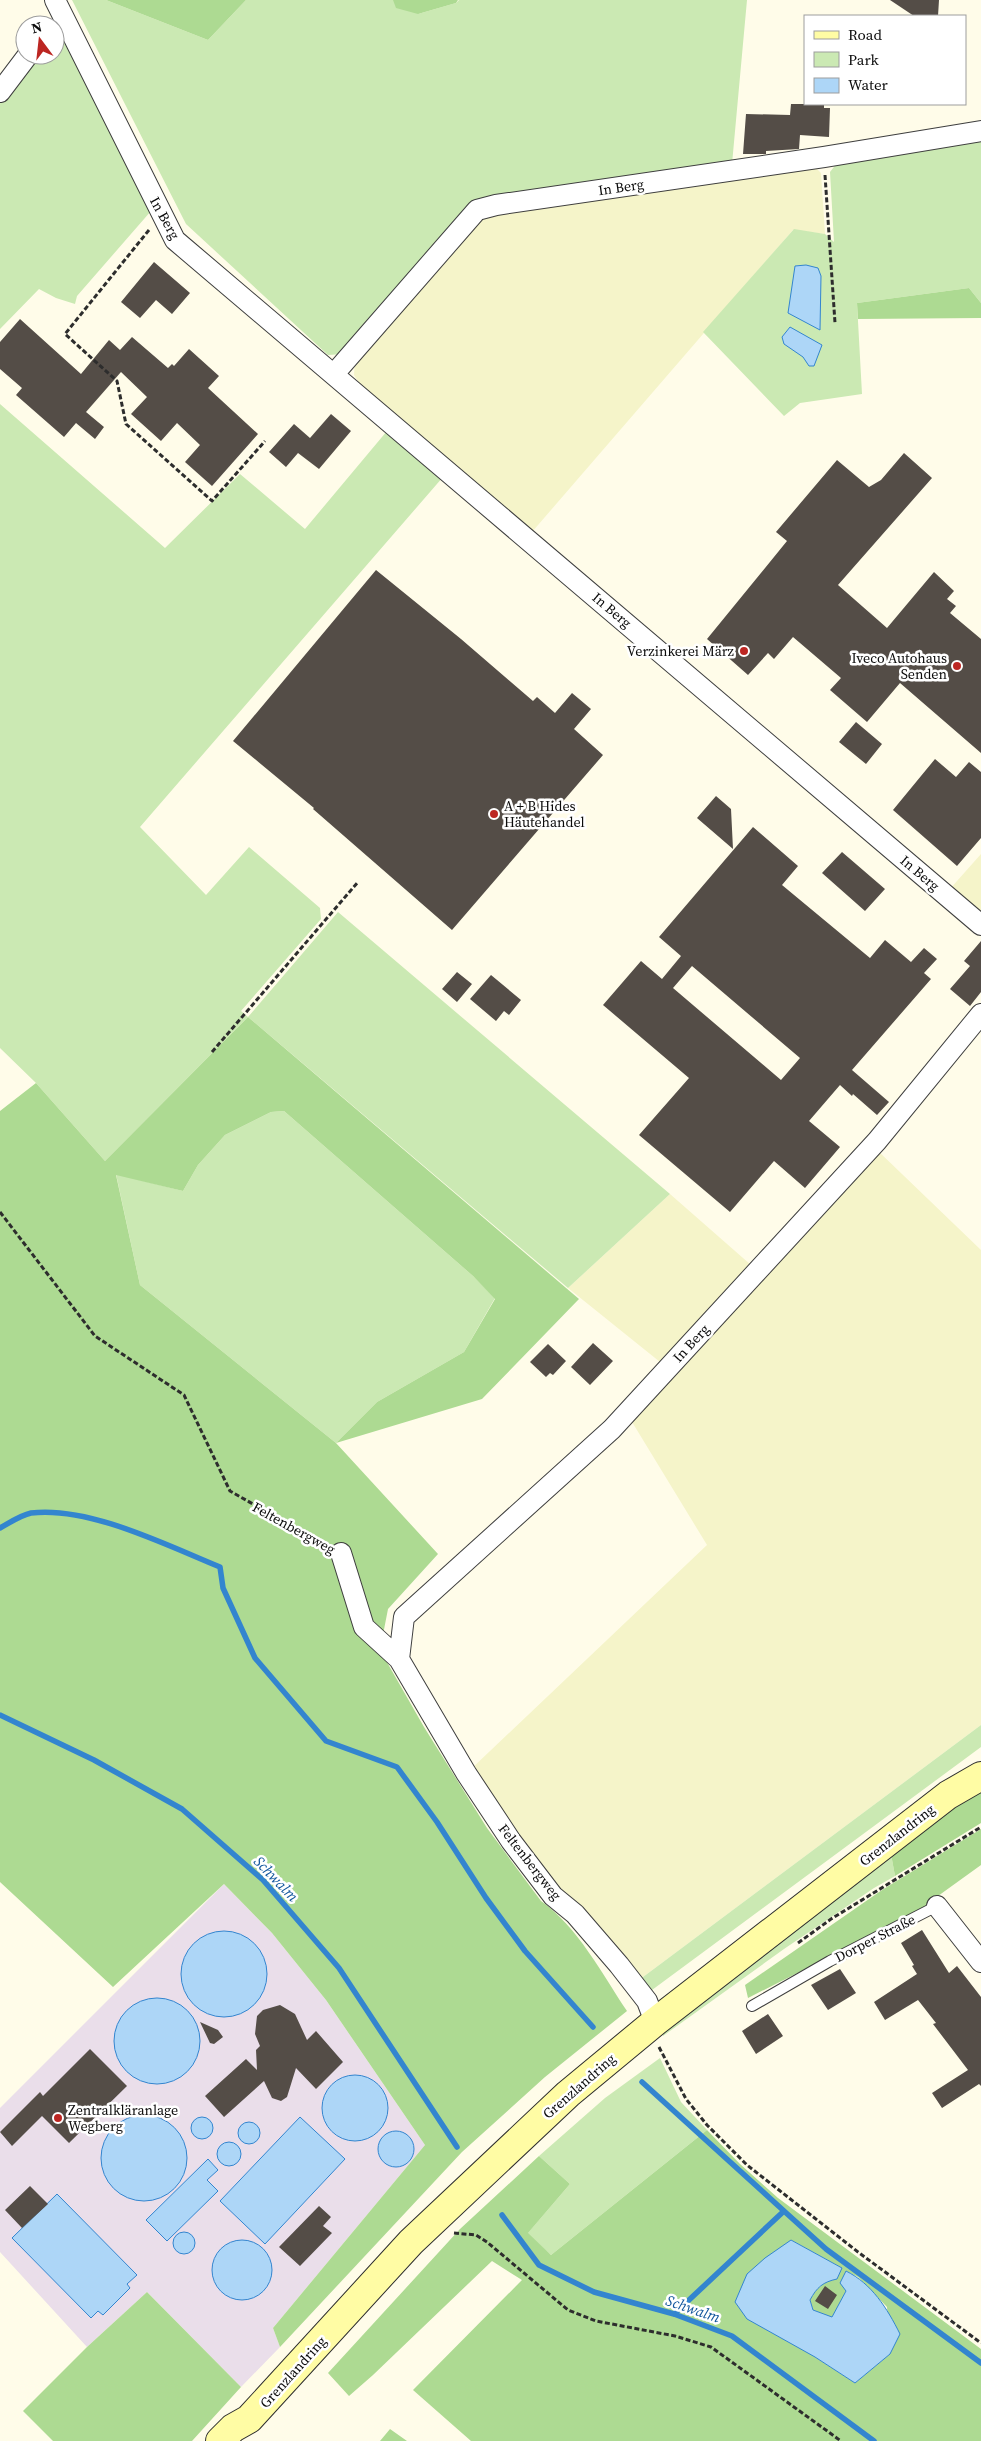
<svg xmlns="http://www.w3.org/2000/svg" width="981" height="2441" viewBox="0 0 981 2441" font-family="'Source Serif 4',serif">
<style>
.industrial{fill:#eadeea}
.farmland{fill:#f5f4c9}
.green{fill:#cbe9b3}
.forest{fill:#adda92;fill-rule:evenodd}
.water{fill:#add6f7;stroke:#3385cf}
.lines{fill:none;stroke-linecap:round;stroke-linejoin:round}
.stream{stroke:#3385cf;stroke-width:5.5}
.building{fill:#544d47;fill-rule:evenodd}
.lane-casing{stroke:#3e3e3e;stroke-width:12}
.street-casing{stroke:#3e3e3e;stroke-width:22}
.secondary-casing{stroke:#2d2d2d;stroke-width:30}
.path{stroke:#2d2d2d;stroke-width:3;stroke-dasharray:5 2.5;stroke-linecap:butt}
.lane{stroke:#fff;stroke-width:10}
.street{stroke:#fff;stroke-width:20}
.secondary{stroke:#fffca4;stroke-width:28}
.poi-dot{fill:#bc2622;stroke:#fff;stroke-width:2}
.labels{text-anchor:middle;stroke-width:5;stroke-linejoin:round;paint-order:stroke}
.street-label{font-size:14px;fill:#0b0b0b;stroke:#fff}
.poi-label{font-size:14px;fill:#0b0b0b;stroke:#fff;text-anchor:end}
.water-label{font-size:15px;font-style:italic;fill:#13579d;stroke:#fff}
</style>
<rect width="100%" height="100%" fill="#fffce9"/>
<path class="industrial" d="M224 1884 272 1933 326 2000 425 2145 273 2328 280 2347 241 2387 147 2292 87 2347 0 2252V2108Z"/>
<path class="farmland" d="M815 167 821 173 825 234 793 230 532 532 360 384 354 375 355 359 481 215Z
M981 854V916L949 890Z
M876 1149 981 1250V1725L639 1980 559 1895 470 1770 707 1545 629 1417Z
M670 1194 751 1265 665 1366 568 1288Z"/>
<path class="green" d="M72 0H106L208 40 246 0H450L418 14 456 3 459 0H747L732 164 495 200 344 354 328 355 186 224Z
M55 37 60 38 68 46 151 211 77 296 75 304 56 298 39 289 0 329V98L32 55H55Z
M981 137V303L969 288 857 303 862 394 800 403 784 416 703 332 794 229 825 234 834 242 830 172 841 158Z
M0 404 165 548 240 474 305 529 387 431 443 477 140 827 206 895 249 847 320 908 321 919 241 1011 248 1017 338 912 670 1194 568 1288 248 1017 105 1161 36 1083 0 1048Z
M284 1111 473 1276 495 1298 464 1352 377 1402 336 1443 140 1285 116 1174 183 1191 198 1165 225 1135 271 1112Z
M981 1725V1747L652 1990 639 1980Z
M891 1854 895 1876 874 1888 784 1949 663 2036 661 2028Z
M660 2058 681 2102 707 2130 551 2255 527 2234 570 2184 539 2156 605 2098Z"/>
<path class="forest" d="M106 0H246L208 40Z
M393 0H458L456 3 418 14 396 8Z
M969 288 981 303V318L858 319 857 303Z
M248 1017 579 1299 482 1399 336 1443 438 1554 388 1609 380 1650 424 1727 487 1828 541 1901C578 1927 602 1974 627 2011L545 2077 462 2152 280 2347 273 2328 425 2145 326 2000 272 1933 224 1884 113 1987 0 1882V1111L36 1083 105 1161ZM284 1111 473 1276 495 1299 464 1352 377 1402 336 1443 140 1285 116 1175 183 1191 198 1165 225 1135 271 1112Z
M981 1785V1823L895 1876 891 1854Z
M981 1829V1865L938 1896 933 1904 748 1998 745 1985 882 1890Z
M707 2130 740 2164 778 2198 981 2349V2441H471L413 2390 522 2280 492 2261 373 2375 349 2396 328 2373 460 2229 539 2156 570 2184 528 2233 551 2255ZM791 2240 842 2268 815 2291 810 2300 813 2310 832 2318 846 2291V2271L858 2277 887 2307 890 2354 855 2383 815 2357Z
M147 2292 241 2387 192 2441H53L23 2411 87 2347Z
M390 2429 407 2441H380Z"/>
<path class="water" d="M806 265 818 268 821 276 820 330 788 313 795 266Z
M790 327 822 345 814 366H809L803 357 784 344 782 337Z
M181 1974a43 43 0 1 1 86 0a43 43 0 1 1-86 0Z
M114 2041a43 43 0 1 1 86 0a43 43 0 1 1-86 0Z
M322 2108a33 33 0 1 1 66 0a33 33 0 1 1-66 0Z
M101 2158a43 43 0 1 1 86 0a43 43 0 1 1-86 0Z
M191 2128a11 11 0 1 1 22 0a11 11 0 1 1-22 0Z
M300 2117 345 2159 265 2244 220 2201Z
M238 2133a11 11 0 1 1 22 0a11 11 0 1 1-22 0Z
M378 2149a18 18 0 1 1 36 0a18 18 0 1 1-36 0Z
M217 2154a12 12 0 1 1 24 0a12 12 0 1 1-24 0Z
M208 2159 218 2170 207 2180 218 2191 167 2241 146 2220Z
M57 2194 137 2275 127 2284 130 2288 103 2315 98 2311 91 2318 12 2238Z
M173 2243a11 11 0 1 1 22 0a11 11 0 1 1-22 0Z
M212 2270a30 30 0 1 1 60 0a30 30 0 1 1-60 0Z
M791 2240 842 2268 837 2279C823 2282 817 2287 810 2300L813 2310 832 2317 846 2291 840 2283 846 2271C872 2284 887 2308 900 2334L890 2354 855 2383 815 2357 747 2319 735 2302 747 2274 765 2258Z"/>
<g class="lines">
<path class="stream" d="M0 1528C9 1523 21 1515 31 1513 89 1506 166 1545 220 1567L223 1588 255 1658 326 1741 397 1767 437 1822 486 1898 525 1951 593 2027
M0 1715 94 1760 182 1809 263 1880 339 1968 457 2147
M642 2082 784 2211 674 2314
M784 2211 826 2249 981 2363
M502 2215 539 2265 594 2292 674 2314 732 2336 874 2441"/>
</g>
<path class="building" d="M890 0H939L938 16H914Z
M791 104H824V108H830L829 137 800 135 799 149 766 151V154H743L746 114 790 115Z
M154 262 190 293 172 314 156 300 140 318 121 302Z
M20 319 81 374 109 340 120 350 132 337 168 368 172 364 174 366 189 349 219 376 208 388 258 434 212 486 185 462 200 445 177 423 161 441 131 414 147 397 121 372 86 412 104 427 95 439 76 423 64 437 16 395 22 388 0 369V342Z
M331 414 351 431 319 469 298 453 286 467 269 452 294 424 310 438Z
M904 453 932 478 838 585 887 628 934 572 954 591 947 599 956 606 950 613 981 639V753L900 683 867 722 830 690 841 678 793 637 774 659 768 653 748 675 707 639 787 541 776 532 837 460 869 487 881 480Z
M376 570 461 639 533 701 537 697 555 713 572 693 591 709 574 729 603 755 452 930 313 809 314 808 233 741Z
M856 722 882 744 866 764 839 742Z
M935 759 956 777 969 762 981 772V838L957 866 893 810Z
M716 796 731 809 733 849 697 818Z
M753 827 798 866 782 885 870 958 885 940 911 962 924 948 937 959 924 973 931 979 852 1070 889 1102 877 1115 853 1094 852 1096 840 1085 809 1121 840 1147 805 1188 774 1161 730 1212 639 1135 689 1078 603 1005 641 961 662 979 681 956 659 937ZM692 966 800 1058 781 1080 673 988Z
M842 852 885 889 865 911 822 873Z
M981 941V992L970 1006 950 989 970 966 964 961Z
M457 972 472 984 457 1002 442 989Z
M491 975 521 1000 509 1015 504 1011 496 1021 470 999Z
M593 1343 613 1361 590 1385 571 1367Z
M548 1344 566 1361 553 1375 550 1373 546 1377 530 1362Z
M922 1930 949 1973 957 1966 981 1997V2086L979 2084 942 2108 932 2093 968 2070 933 2024 936 2023 918 2000 885 2020 874 2002 917 1974 912 1966 914 1965 901 1943Z
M840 1969 856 1993 828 2010 811 1985Z
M280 2005 295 2014 307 2040 316 2031 343 2062 316 2089 296 2068 287 2097 281 2101 272 2098 264 2081 224 2117 205 2096 246 2059 257 2070 256 2050 260 2046 255 2034 257 2016 263 2010Z
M768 2014 783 2036 756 2054 742 2031Z
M200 2022 218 2030 223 2037 214 2044 210 2043Z
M90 2049 127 2086 69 2143 42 2116 12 2146 0 2132 40 2092 43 2096Z
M30 2186 48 2204 22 2228 5 2210Z
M319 2206 331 2217 323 2226 332 2233 300 2266 279 2247Z
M825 2286 837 2295 828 2309 815 2301Z"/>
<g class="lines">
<defs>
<path id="lane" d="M752 2006 830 1961 937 1906"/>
<path id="street" d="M55 0 175 240 981 925
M0 92 28 55
M334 374 477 210 496 205 824 157 981 131
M341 1553 364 1627 399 1659 466 1773 511 1841 553 1896 575 1914 619 1965 647 2001 655 2022
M399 1659 404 1617 612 1429 877 1141 981 1014
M937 1906 981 1962"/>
<path id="secondary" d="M220 2441 233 2428 249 2419 411 2242 568 2094 655 2022 948 1795 981 1776"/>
</defs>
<use href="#lane" class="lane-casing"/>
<use href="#street" class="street-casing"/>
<use href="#secondary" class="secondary-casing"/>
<path class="path" d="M825 175 835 323
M149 230 65 334 117 381 126 424 212 501 265 441
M212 1052 358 882
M0 1212 95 1336 184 1395 230 1491 325 1545
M798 1943 831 1919 981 1827
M659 2047 686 2099 707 2125 747 2165 858 2252 981 2343
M454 2233 476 2235 487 2242 568 2310 596 2321 675 2336 711 2347 841 2441"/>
<use href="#lane" class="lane"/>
<use href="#street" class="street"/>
<use href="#secondary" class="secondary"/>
</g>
<g class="poi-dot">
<circle cx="744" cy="651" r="5"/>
<circle cx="957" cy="666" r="5"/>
<circle cx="494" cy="814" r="5"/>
<circle cx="58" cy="2118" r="5"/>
</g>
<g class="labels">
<g class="street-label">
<text transform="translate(621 187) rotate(-8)" y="5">In Berg</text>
<text transform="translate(165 218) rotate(61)" y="5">In Berg</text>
<text transform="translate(612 610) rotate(40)" y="5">In Berg</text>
<text transform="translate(920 873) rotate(40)" y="5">In Berg</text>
<text transform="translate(691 1343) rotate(-47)" y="5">In Berg</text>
<text transform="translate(294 1528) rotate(29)" y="5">Feltenbergweg</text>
<text transform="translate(897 1835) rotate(-38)" y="5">Grenzlandring</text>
<text transform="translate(530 1862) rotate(52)" y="5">Feltenbergweg</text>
<text transform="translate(875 1938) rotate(-27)" y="5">Dorper Straße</text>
<text transform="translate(579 2086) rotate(-41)" y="5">Grenzlandring</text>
<text transform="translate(293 2372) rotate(-48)" y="5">Grenzlandring</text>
</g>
<g class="poi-label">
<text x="734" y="656">Verzinkerei März</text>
<text x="947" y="663">Iveco Autohaus<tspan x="947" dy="16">Senden</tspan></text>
<text x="504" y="811" text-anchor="start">A + B Hides<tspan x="504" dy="16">Häutehandel</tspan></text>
<text x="68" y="2115" text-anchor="start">Zentralkläranlage<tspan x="68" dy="16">Wegberg</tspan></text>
</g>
<g class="water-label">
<text transform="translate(276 1879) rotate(46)" y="5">Schwalm</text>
<text transform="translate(693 2309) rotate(19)" y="5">Schwalm</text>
</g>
</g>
<rect x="804" y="15" width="162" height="90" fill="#ffffff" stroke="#9d9d9d"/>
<rect x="814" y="31" width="25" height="8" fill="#fffca4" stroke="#9d9d9d"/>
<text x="848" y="40" font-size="15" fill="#0b0b0b">Road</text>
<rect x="814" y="52" width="25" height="15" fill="#cbe9b3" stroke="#9d9d9d"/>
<text x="848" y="65" font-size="15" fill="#0b0b0b">Park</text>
<rect x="814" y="78" width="25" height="15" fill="#add6f7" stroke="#9d9d9d"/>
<text x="848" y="90" font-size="15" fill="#0b0b0b">Water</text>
<g transform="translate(40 40) rotate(345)"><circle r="24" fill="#ffffff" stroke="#9d9d9d"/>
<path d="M0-4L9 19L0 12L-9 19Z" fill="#bc2622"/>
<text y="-8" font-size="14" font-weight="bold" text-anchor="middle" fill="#0b0b0b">N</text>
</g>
</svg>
